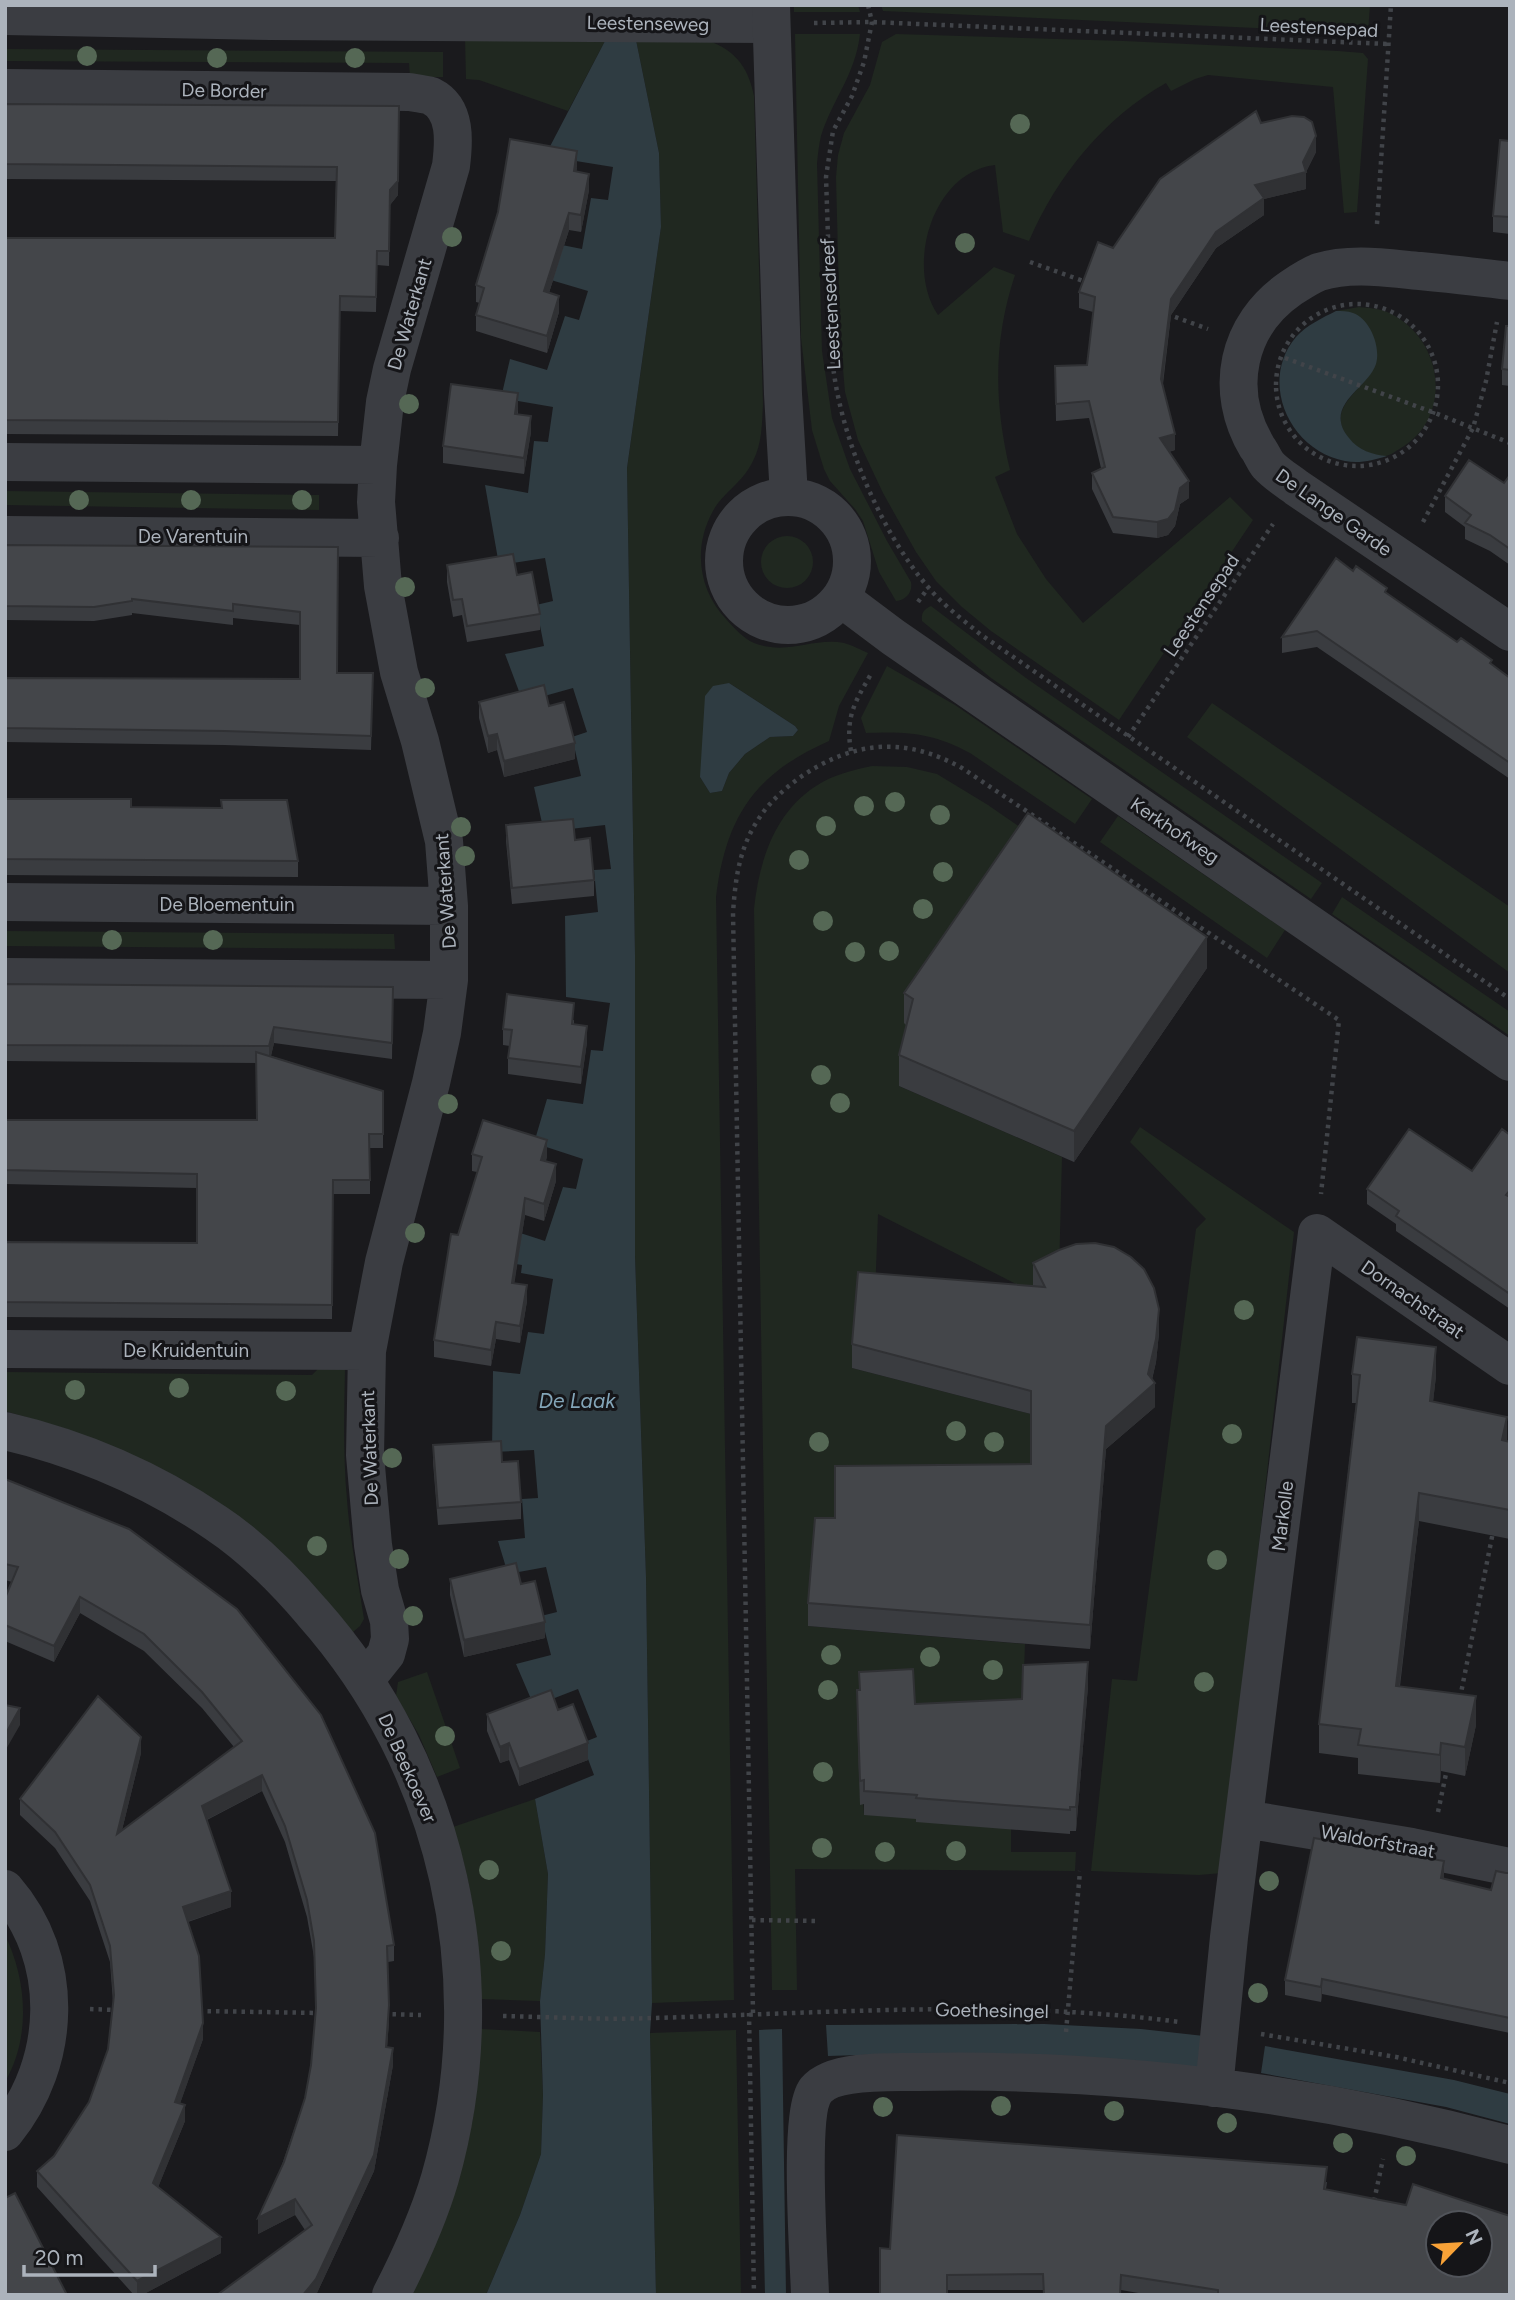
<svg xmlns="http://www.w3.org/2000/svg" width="1515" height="2300" viewBox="0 0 1515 2300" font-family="Figtree,sans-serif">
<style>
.green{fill:#202820;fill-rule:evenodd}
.water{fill:#2f3c42}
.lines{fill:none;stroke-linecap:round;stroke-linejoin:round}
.path{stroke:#414449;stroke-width:4.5;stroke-dasharray:3.5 5;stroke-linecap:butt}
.minor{stroke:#3b3d42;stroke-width:38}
.tertiary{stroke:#3b3d42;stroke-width:38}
.tree{fill:#556855}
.wall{fill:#3a3c40}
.shaded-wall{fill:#303134}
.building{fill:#44464a;stroke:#303134;stroke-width:2;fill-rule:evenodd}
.labels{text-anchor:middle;stroke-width:6;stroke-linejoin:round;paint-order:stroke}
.street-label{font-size:19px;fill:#acb3bc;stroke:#151518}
.water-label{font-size:21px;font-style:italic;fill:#83a5b8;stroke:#151518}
</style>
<rect width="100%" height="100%" fill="#1a1a1d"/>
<path class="green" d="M794 5H858L860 12H794Z
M881 5H1370L1368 33 883 11Z
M795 34H860C855 76 833 98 821 136 819 144 818 154 817 163L822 351 832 418 850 469 887 541 911 582C913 592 906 600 896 601L879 572 863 521 855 509 830 481 824 469 812 430 801 338Z
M896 34 1124 41 1338 51 1363 53 1368 59 1357 212 1344 213 1333 87 1208 75 1195 79 1171 91 1166 83C1104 118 1057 176 1029 241L1003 232 995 165C932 172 905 267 938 315L994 267 1015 275C993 341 994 403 1010 470L995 477 1017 534 1046 579 1083 623 1230 497 1253 520 1119 720 991 631 962 607 936 581 916 552 883 493 858 440 845 392 840 334 836 177 838 155 844 133 870 85 882 42Z
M465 38 605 41 568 111 479 80 466 79Z
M703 39C733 48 748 65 754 96L763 404C762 424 762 444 753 461 742 484 724 491 713 511 693 547 698 589 726 619 734 628 743 638 754 643 787 656 813 637 844 643 852 645 861 650 868 653L839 706 829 741C754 774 726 817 716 897L734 2000 652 2003 646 1577 635 1256V955L627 468 661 227 659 153 636 40ZM729 683 795 726 798 730 793 736 770 737 745 754 729 773 722 791 710 793 700 777Z
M5 49 443 52V77H410L409 63 5 61Z
M1359 307C1372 308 1384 309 1395 316 1444 344 1452 418 1401 448 1394 452 1389 457 1382 456 1370 455 1356 448 1349 439 1324 408 1362 392 1374 367 1377 362 1376 358 1375 352 1372 325 1363 314 1336 311Z
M5 491 319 495V510L5 505Z
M761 562a26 26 0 1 1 52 0a26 26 0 1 1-52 0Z
M931 606 1026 678 1322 883 1311 899 991 678 922 621C921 613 924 609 931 606Z
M887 666 955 705 1092 799 1075 824 970 753C934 733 907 731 866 733L861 718Z
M1212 703 1510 907V973L1187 737Z
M872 766 907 767 937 774 988 805 1107 887 913 1030 899 1086 1062 1157 1059 1273 1030 1291 878 1214 875 1297 852 1368 1031 1414V1489L835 1542 814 1543 808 1626 1025 1644 1022 1723 857 1714 864 1814 1011 1826V1852H1076L1075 1871 795 1869 797 1990H772L754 909C759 862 774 813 816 786 832 775 853 770 872 766Z
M1118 816 1285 930 1267 958 1100 842Z
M1342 897 1510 1012V1036L1332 914Z
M5 931 394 934 395 949 5 946Z
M1140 1127 1294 1232 1222 1873 1199 1875 1091 1871 1112 1679 1137 1681 1196 1229 1206 1219 1130 1142Z
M326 1361 345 1369C344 1413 343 1456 347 1500 350 1540 358 1579 364 1619L360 1626 353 1632 339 1616 67 1429 5 1411V1372L312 1375Z
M427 1672 460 1768 437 1777 419 1735 396 1696 398 1682Z
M535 1799 548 1874 545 1954 540 2001 481 1999C479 1937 473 1886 453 1827Z
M5 1935C27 1980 31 2037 5 2082Z
M481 2029 540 2032 543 2095 541 2154 520 2215 486 2295H411L472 2123 478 2078Z
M736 2030 741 2295H656L650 2033Z"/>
<path class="water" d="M636 40 659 153 661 227 627 468 635 955V1256L646 1577 652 2003 650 2033 656 2295H486L520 2215 541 2154 543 2095 540 2001 545 1954 548 1874 535 1799 594 1775 582 1743 597 1737 578 1689 534 1706 516 1664 551 1655 541 1616 557 1612 546 1567 508 1574 498 1541 525 1538 522 1499 538 1498 534 1450 492 1452 493 1371 520 1374 528 1332 544 1334 553 1279 521 1273 522 1265 504 1262 508 1229 545 1241 563 1187 576 1189 583 1159 534 1143 547 1099 583 1104 591 1050 603 1051 610 1003 566 997 565 916 598 912 594 870 611 869 605 825 544 832 534 787 581 776 572 737 587 732 573 688 523 702 505 654 544 646 536 605 553 601 545 558 499 565 485 485 528 493 534 441 548 442 553 407 501 398 510 359 547 370 565 316 579 320 588 291 534 275 542 241 582 249 591 198 608 200 613 167 545 156 605 41Z
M1336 311C1341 311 1348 311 1353 313 1370 319 1381 347 1376 364 1368 389 1322 405 1349 438 1358 450 1373 455 1387 456 1373 460 1360 464 1345 461 1290 451 1258 382 1296 337 1307 325 1322 318 1336 311Z
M729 683 795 726 798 730 793 736 770 737 745 754 729 773 722 791 710 793 700 777 705 696 713 686Z
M1044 2024 1141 2029 1204 2036 1200 2068 926 2053 828 2056 826 2025Z
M782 2029 786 2295H765L759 2030Z
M1265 2046 1454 2080 1510 2094V2124L1446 2107 1261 2073Z"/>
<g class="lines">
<path class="path" d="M868 5 872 22 864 62 852 96 833 131 826 177 832 356C838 431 879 530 928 587 943 605 962 619 980 634L1510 999
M814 23 872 22 1387 44
M1377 224 1391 5
M1030 262 1089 283
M1276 385a81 81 0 1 1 162 0a81 81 0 1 1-162 0Z
M1167 314 1208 329
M1285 358 1435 413 1510 443
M1423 522 1473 428 1486 381 1497 322
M918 602 928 588
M1128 737 1273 524
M851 751C845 717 855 702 871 674
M1460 1698 1493 1532
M1438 1812 1447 1769
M752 1920 815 1921
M90 2009 117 2010
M199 2011 320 2013
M749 2013 754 2295
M753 2013 733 913C735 884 738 856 752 830 764 807 781 791 802 776 856 740 906 737 962 768L1339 1020 1321 1194
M384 2014 421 2015
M503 2016C553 2017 603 2020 653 2018 828 2013 1005 1999 1180 2022
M1066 2032 1080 1871
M1261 2034 1396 2057 1510 2083
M1374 2201 1383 2159"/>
<path class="minor" d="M5 16 271 21 771 24
M5 88 409 92C415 93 424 94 431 96 457 109 454 142 451 166L392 369 385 402 378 465 376 502 383 586 399 672 420 741 444 841 449 906V980L442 1033 431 1083 384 1262 367 1351 365 1455 373 1545 380 1590 389 1621 390 1639 386 1654 366 1679
M1510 281C1480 277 1450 274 1420 271 1387 268 1351 262 1319 272 1309 276 1300 282 1291 288 1237 325 1223 390 1257 447 1261 452 1264 460 1268 465 1276 474 1288 481 1297 488L1510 632
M5 462 378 465
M5 535 380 538
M5 902 449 906
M5 977 449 980
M5 1349 367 1351
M5 1431C82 1449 150 1478 216 1523 252 1547 284 1579 312 1612 449 1766 496 1981 440 2178 428 2219 410 2258 391 2295
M1245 1819 1412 1847 1510 1867
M5 1889C66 1959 62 2062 5 2132
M1214 2088 1229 1937 1317 1233 1510 1366
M810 2295C809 2258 798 2113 816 2090 833 2069 893 2072 918 2072 1116 2068 1318 2094 1510 2145"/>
<path class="tertiary" d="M771 5 783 394 789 496
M724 561a64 64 0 1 1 128 0a64 64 0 1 1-128 0Z
M841 598 893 637 1510 1062"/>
</g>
<g class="tree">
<circle cx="87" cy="56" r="10"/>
<circle cx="217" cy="58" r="10"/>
<circle cx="355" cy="58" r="10"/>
<circle cx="1020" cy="124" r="10"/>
<circle cx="452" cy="237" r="10"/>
<circle cx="965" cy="243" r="10"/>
<circle cx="409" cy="404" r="10"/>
<circle cx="79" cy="500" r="10"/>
<circle cx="191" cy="500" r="10"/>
<circle cx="302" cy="500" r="10"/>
<circle cx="405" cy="587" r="10"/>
<circle cx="425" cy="688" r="10"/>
<circle cx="895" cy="802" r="10"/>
<circle cx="864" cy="806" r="10"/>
<circle cx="940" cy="815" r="10"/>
<circle cx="826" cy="826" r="10"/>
<circle cx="461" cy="827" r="10"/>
<circle cx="465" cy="856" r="10"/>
<circle cx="799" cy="860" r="10"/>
<circle cx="943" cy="872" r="10"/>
<circle cx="923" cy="909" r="10"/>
<circle cx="823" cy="921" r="10"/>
<circle cx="112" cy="940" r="10"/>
<circle cx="213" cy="940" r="10"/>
<circle cx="889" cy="951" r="10"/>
<circle cx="855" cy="952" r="10"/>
<circle cx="821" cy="1075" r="10"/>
<circle cx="840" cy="1103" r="10"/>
<circle cx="448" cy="1104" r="10"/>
<circle cx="415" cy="1233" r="10"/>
<circle cx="1244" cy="1310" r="10"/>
<circle cx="179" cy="1388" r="10"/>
<circle cx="75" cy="1390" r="10"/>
<circle cx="286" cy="1391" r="10"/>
<circle cx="956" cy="1431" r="10"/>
<circle cx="1232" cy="1434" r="10"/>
<circle cx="819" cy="1442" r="10"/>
<circle cx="994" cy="1442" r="10"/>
<circle cx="392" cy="1458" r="10"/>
<circle cx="317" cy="1546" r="10"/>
<circle cx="399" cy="1559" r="10"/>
<circle cx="1217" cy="1560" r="10"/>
<circle cx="413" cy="1616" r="10"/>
<circle cx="831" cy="1655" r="10"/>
<circle cx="930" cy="1657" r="10"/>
<circle cx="993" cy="1670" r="10"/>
<circle cx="1204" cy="1682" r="10"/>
<circle cx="828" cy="1690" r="10"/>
<circle cx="445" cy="1736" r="10"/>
<circle cx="823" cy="1772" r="10"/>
<circle cx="822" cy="1848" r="10"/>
<circle cx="956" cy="1851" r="10"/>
<circle cx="885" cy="1852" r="10"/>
<circle cx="489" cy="1870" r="10"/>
<circle cx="1269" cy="1881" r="10"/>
<circle cx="501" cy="1951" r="10"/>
<circle cx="1258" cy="1993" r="10"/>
<circle cx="1001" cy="2106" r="10"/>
<circle cx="883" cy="2107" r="10"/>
<circle cx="1114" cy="2111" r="10"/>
<circle cx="1227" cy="2123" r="10"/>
<circle cx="1343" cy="2143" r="10"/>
<circle cx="1406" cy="2156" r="10"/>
</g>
<path class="wall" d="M5 104 399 106 398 195 390 205 389 266 377 265 376 312 340 311 338 436 5 434V238H335L336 181 5 179Z
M1261 123 1316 152 1306 172V189L1264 199V215L1216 248 1171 315 1163 384 1175 450 1169 452 1189 498 1180 504 1175 526 1168 535 1157 538 1113 533 1092 489V473L1101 468 1089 418 1056 421 1055 366 1087 365 1093 312 1079 308V292L1113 248Z
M1510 141V234L1493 232V216Z
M577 167 576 172 589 190 581 232 569 230 549 293 559 312 547 353 476 331V315L480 303 476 302V285Z
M1510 326V386L1502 385V369Z
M518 409V414L531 432 524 474 443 463V446Z
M1510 475V565L1490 551 1465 539V527L1445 512V496L1504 483Z
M5 545 338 547 337 673H373L371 750 224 745 5 742V678L300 679V625L233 618V625L132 613V615L94 621 5 620Z
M447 565 517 575 540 614V630L467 642 462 615 453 617 447 582Z
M1387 594 1510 678V779L1317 647 1282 653V637Z
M479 702 549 706 575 759 504 777 497 750 488 753 479 718Z
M5 799 131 807 298 861V877L5 875Z
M506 825 575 840 594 880V896L512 904 506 841Z
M1207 968 1074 1162 899 1086V1055L906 1025 904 1023V993Z
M5 984 393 987 392 1059 274 1043 271 1056 383 1091V1148H370V1194H333L332 1319 5 1317V1242L197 1243V1188L5 1184V1120H257L256 1063 5 1061Z
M574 1020V1024L587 1042 581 1084 508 1074V1058L510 1046 503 1045V1029Z
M1510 1135V1309L1396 1231V1224L1367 1204V1189L1472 1171Z
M472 1154 547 1156 546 1161 556 1181 544 1221 525 1215 514 1283 527 1301 520 1343 496 1339 491 1366 434 1357V1340L458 1235 477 1172 472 1171Z
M1033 1263 1159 1333 1156 1362 1152 1380 1155 1407 1106 1449 1090 1649 808 1626V1603L835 1518 1031 1464V1414L852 1368V1344L1033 1286Z
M1352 1374 1436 1376 1433 1401 1510 1442V1539L1419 1521 1400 1686 1476 1725 1465 1776 1441 1771 1440 1783 1358 1774V1758L1319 1753V1724L1356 1403H1352Z
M433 1445 502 1462 521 1502V1519L438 1525 433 1462Z
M5 1479 129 1529 394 1945V1961L388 1962 389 2021 387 2047 393 2065 374 2171 316 2295H217L305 2230 295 2215 258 2234 305 2098 311 2065 316 2012 314 1957 307 1917 285 1842 262 1791 207 1820 231 1907 188 1922 203 2039 180 2103 185 2121 158 2187 221 2253 142 2295H134L37 2187V2171L54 2156 89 2102 108 2049 113 2002 110 1962 90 1901 55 1848 20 1815V1799L141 1753 122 1830 234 1747 202 1708 144 1651 80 1613 54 1662 5 1641V1598L12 1582 5 1580Z
M450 1579 545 1638 464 1657 450 1595Z
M859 1672 915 1704 1022 1699 1088 1686 1076 1831H1070V1834L916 1822V1819L864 1815V1804L860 1805 857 1714V1690H859Z
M558 1710 588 1760 519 1786 509 1760 500 1763 487 1731V1714Z
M1506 1873H1510V2033L1322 1994 1321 2002 1285 1995V1980L1444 1876V1879L1491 1890Z
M1327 2182 1326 2189 1510 2295H1150L1121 2290V2295H1043V2290H947L890 2249Z"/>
<path class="shaded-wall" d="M399 106 398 195 390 205 389 266 390 190Z
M1316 136V152L1306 172V189L1264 199V215L1216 248 1171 315 1161 395V379L1171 299 1216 232 1255 185 1303 162Z
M577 151V167L574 188V171Z
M589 174V190L581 232V215Z
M569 213V230L544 308V291Z
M559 296V312L547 353V336Z
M518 393V409L515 430V414Z
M531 416V432L524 474V458Z
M1175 434V450L1160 454V438Z
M1189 481V498L1180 504 1175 526 1168 535 1157 538V522L1180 488Z
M497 734V750L488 753V736Z
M575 743V759L504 777V761Z
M1207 937V968L1074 1162V1131Z
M587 1026V1042L581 1084V1067Z
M274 1027V1043L269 1063V1046Z
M547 1140V1156L541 1176V1160Z
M556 1164V1181L544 1221V1204Z
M525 1198V1215L512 1299V1283Z
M527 1285V1301L520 1343V1326Z
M1159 1309V1333L1156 1362 1150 1387 1155 1383V1407L1106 1449 1090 1649V1625L1106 1426 1148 1374Z
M496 1322V1339L491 1366V1350Z
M1436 1347V1376L1430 1429V1401Z
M1507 1417V1445L1502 1440Z
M1419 1493V1521L1396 1715V1686Z
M80 1597V1613L54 1662V1646Z
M545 1622V1638L464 1657V1640Z
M1088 1662V1686L1076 1831V1807Z
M1476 1696V1725L1465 1776V1747Z
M20 1708V1725L5 1751V1735Z
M141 1737V1753L117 1850V1834Z
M509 1743V1760L500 1763V1747Z
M588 1743V1760L519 1786V1769Z
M1441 1743V1771L1440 1783V1755Z
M262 1775V1791L202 1822V1806Z
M1444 1861V1876L1441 1893V1878Z
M231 1891V1907L183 1923V1907Z
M1322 1979V1994L1321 2002V1987Z
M389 2005V2021L386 2063V2047Z
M203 2023V2039L175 2118V2102Z
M393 2048V2065L374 2171 316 2295H303Z
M185 2105V2121L153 2200V2183Z
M295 2199V2215L258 2234V2218Z
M221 2237V2253L142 2295H137V2281Z"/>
<path class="building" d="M5 104 399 106 398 181 390 190 389 251H377L376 297 340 296 338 422 5 420V238H335L337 167 5 164Z
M1256 111 1261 123 1292 116 1304 117 1312 122 1316 136 1303 162 1306 172 1255 185 1264 198 1216 232 1171 299 1161 379 1175 434 1160 438 1189 481 1180 488 1175 510 1168 519 1157 522 1113 517 1092 473 1105 467 1089 401 1056 404 1055 366 1087 365 1095 297 1079 292 1098 242 1113 248 1160 179Z
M510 139 577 151 574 171 589 174 581 215 569 213 544 291 559 296 547 336 476 315 484 288 476 285 498 212Z
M1500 140 1510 141V217L1493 216Z
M1506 326H1510V370L1502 369Z
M451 384 518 393 515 414 531 416 524 458 443 446Z
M1469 460 1504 483 1510 475V549L1490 535 1465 523 1471 515 1445 496Z
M5 545 338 547 337 673H373L371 736 224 731 5 728V678L300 679V612L233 604V611L132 599V601L94 607 5 606Z
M513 554 517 575 532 572 540 614 467 626 462 599 453 600 447 565Z
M1336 558 1353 571 1356 566 1387 588 1385 592 1457 642 1461 638 1492 660 1490 663 1510 678V763L1317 631 1282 637Z
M544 685 549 706 564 702 575 743 504 761 497 734 488 736 479 702Z
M5 799H131V807L222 808 221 800H287L298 861 5 859Z
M1028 813 1207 937 1074 1131 899 1055 913 999 904 993Z
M573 819 575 840 590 838 594 880 512 888 506 825Z
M5 984 393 987 392 1043 274 1027 269 1046 5 1045Z
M507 994 574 1003 572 1024 587 1026 581 1067 508 1058 512 1030 503 1029Z
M256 1052 383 1091V1134H369L370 1180H333L332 1305 5 1302V1242L197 1243V1174L5 1170V1120H257Z
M483 1120 547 1140 541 1160 556 1164 544 1204 525 1198 512 1283 527 1285 520 1326 496 1322 491 1350 434 1340 451 1234 458 1235 482 1157 472 1154Z
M1409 1129 1472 1171 1502 1129 1510 1135V1190L1506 1195 1510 1197V1294L1396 1216 1399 1211 1367 1189Z
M1095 1243 1114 1247 1131 1257 1144 1269 1154 1288 1159 1309 1156 1339 1148 1374 1155 1383 1106 1426 1090 1625 808 1603 815 1518H835V1466L1031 1464V1391L852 1344 858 1272 1045 1287 1033 1263 1059 1250 1076 1244Z
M1357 1337 1436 1347 1430 1401 1507 1417 1502 1440 1510 1442V1510L1419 1493 1396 1686 1476 1696 1465 1747 1441 1743 1440 1755 1358 1745 1361 1729 1319 1724 1360 1375 1352 1374Z
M501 1441 502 1462 518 1461 521 1502 438 1508 433 1445Z
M5 1479 129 1529 237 1609 321 1715 375 1833 394 1945 387 1946 389 2005 386 2047 393 2048 374 2155 316 2279 303 2295H217L312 2225 295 2199 258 2218 284 2162 305 2098 311 2065 316 2008 314 1941 307 1900 285 1826 262 1775 202 1806 231 1891 183 1907 199 1956 203 2023 175 2102 185 2105 153 2183 221 2237 137 2281 37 2171 54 2156 89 2102 108 2049 114 1995 110 1946 90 1885 55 1832 20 1799 98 1696 141 1737 117 1834 242 1741 202 1692 144 1634 80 1597 54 1646 5 1625V1598L18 1567 5 1564Z
M516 1563 521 1584 535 1581 545 1622 464 1640 450 1579Z
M1088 1662 1076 1807H1070V1810L916 1798 917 1795 864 1791V1780L860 1781 857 1690H860L859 1672 913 1669 915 1704 1022 1699 1023 1665Z
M551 1690 558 1710 573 1704 588 1743 519 1769 509 1743 500 1747 487 1714Z
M5 1705 20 1708 5 1735Z
M1314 1838 1444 1861 1441 1878 1491 1890 1496 1871 1506 1873H1510V2018L1322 1979 1321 1987 1285 1980Z
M897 2135 1327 2167 1324 2189 1406 2205 1413 2184 1510 2216V2295H1218V2290L1121 2275 1120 2295H1044L1043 2274 947 2275V2295H880V2248L890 2249ZM1438 2223H1480V2265H1438Z
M15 2193 67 2295H5V2198Z"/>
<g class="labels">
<g class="street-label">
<text transform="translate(648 23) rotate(1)" y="7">Leestenseweg</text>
<text transform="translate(1319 27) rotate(3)" y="7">Leestensepad</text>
<text transform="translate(224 90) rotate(1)" y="7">De Border</text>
<text transform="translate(830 304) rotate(-93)" y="7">Leestensedreef</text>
<text transform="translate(409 314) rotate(-74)" y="7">De Waterkant</text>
<text transform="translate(1334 512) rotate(35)" y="7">De Lange Garde</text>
<text x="193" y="543">De Varentuin</text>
<text transform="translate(1201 605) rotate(-56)" y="7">Leestensepad</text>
<text transform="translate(1175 830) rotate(34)" y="7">Kerkhofweg</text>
<text transform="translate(445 891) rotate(-94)" y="7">De Waterkant</text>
<text x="227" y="911">De Bloementuin</text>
<text transform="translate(1413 1299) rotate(35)" y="7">Dornachstraat</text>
<text x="186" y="1357">De Kruidentuin</text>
<text transform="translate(369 1448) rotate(-92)" y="7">De Waterkant</text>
<text transform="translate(1282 1516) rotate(-83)" y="7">Markolle</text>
<text transform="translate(408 1768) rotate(66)" y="7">De Beekoever</text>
<text transform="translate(1378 1841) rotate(10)" y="7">Waldorfstraat</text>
<text transform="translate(992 2010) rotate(1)" y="7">Goethesingel</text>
</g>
<g class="water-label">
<text x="577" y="1408">De Laak</text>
</g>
</g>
<rect width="1515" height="2300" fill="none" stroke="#acb3bc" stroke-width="14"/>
<g transform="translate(1459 2244) rotate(65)"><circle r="33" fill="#151518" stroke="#51545a" stroke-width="2"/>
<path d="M0-5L12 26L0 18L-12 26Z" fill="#f8a237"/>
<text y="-10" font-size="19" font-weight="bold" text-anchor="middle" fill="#acb3bc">N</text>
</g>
<path d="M24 2265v10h131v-10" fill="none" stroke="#acb3bc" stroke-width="3.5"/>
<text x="35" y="2265" font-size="21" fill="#acb3bc" stroke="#151518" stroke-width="5" paint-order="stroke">20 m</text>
</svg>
